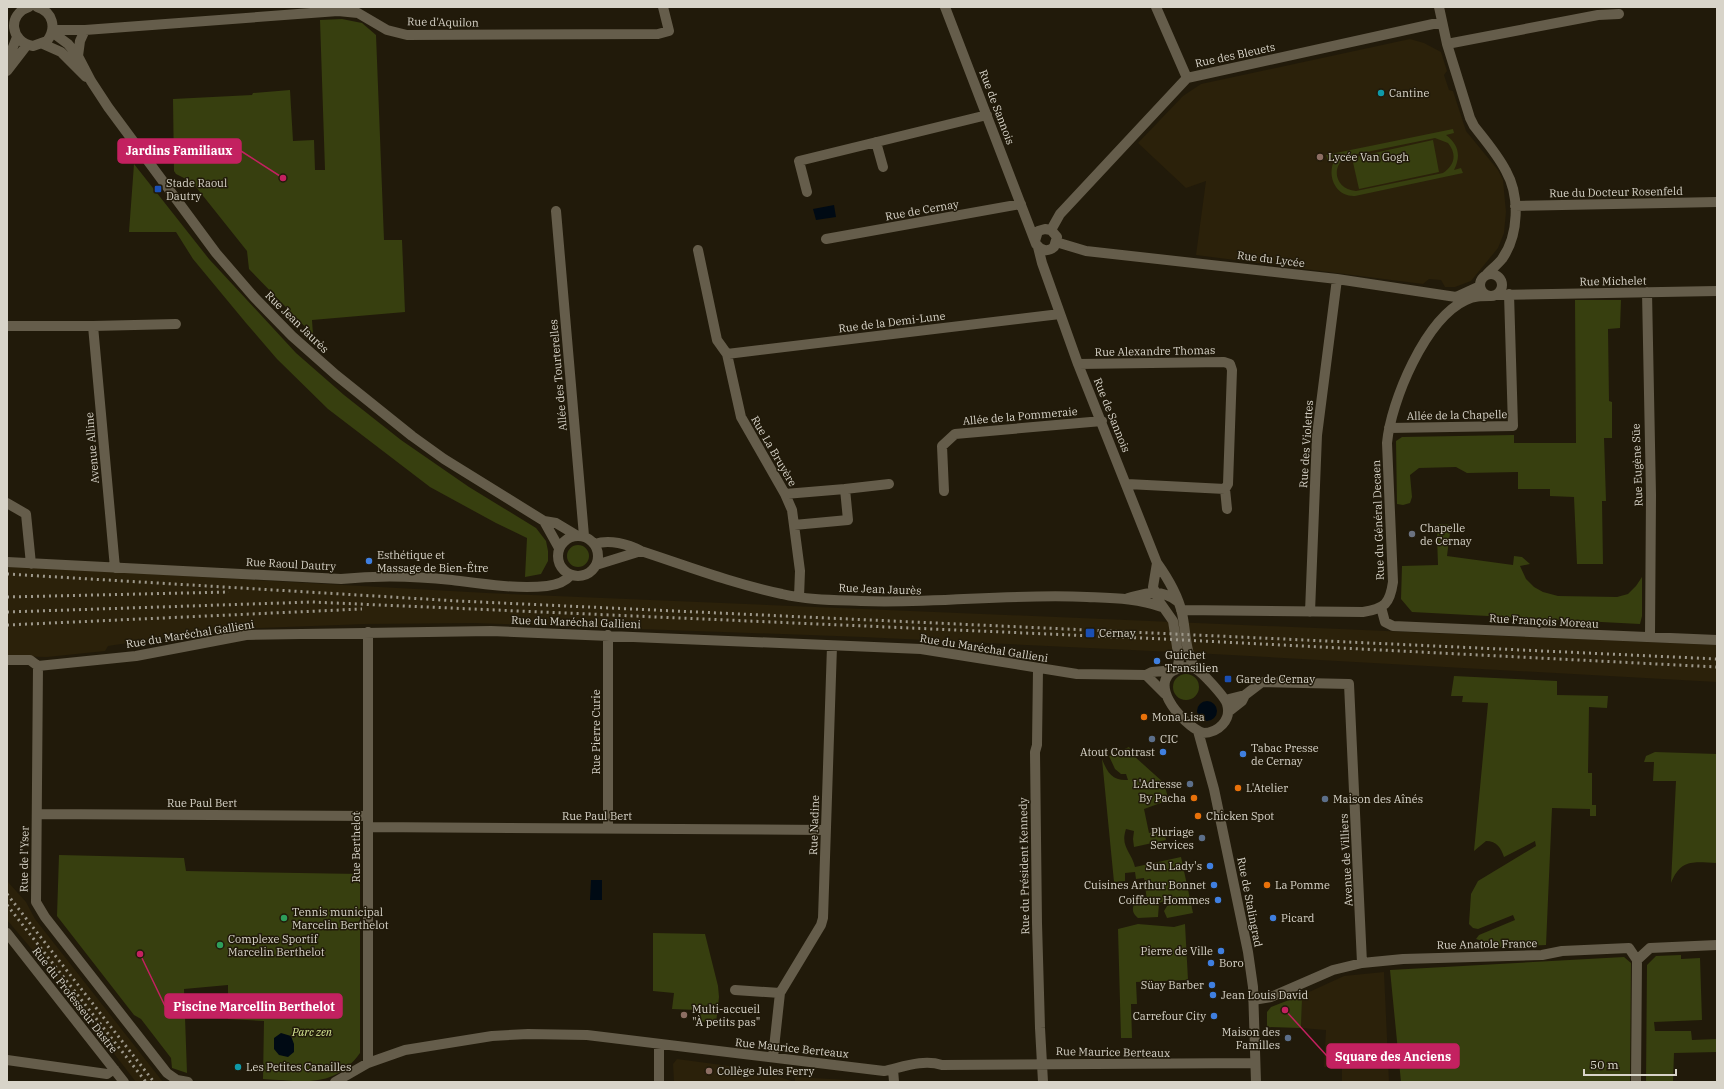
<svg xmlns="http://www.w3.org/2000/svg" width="1724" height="1089" viewBox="0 0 1724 1089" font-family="'IBM Plex Serif',serif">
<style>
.built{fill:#2b210a}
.green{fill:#373f0f;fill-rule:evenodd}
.water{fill:#000a14}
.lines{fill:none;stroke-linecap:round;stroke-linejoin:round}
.minor{stroke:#655d4b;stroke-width:10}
.rail{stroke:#9d988b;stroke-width:3;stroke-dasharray:2 4;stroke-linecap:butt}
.culture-dot{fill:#0f9aa8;stroke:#211a0a;stroke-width:1.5}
.education-dot{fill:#8d6e63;stroke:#211a0a;stroke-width:1.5}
.transit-dot{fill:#1a4fb4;stroke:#211a0a;stroke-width:1.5}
.worship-dot{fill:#6b7280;stroke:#211a0a;stroke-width:1.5}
.shop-dot{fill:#3f7fe0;stroke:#211a0a;stroke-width:1.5}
.food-dot{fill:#e8710a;stroke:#211a0a;stroke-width:1.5}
.service-dot{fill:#5c6f8a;stroke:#211a0a;stroke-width:1.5}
.leisure-dot{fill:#2e9e5b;stroke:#211a0a;stroke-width:1.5}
.labels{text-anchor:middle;stroke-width:3;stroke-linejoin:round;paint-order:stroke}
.street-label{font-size:11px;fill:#d8d4c9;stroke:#211a0a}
.poi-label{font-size:11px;fill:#d8d4c9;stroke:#211a0a;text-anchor:start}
.park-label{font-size:11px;font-style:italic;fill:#d8e994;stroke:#211a0a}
.leader{fill:none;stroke:#c32160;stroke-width:1.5}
.callout-dot{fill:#c32160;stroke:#211a0a;stroke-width:1.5}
.callout{fill:#c32160;stroke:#c32160;stroke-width:1.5}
.callout-label{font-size:12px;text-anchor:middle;font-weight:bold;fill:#fff}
</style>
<rect width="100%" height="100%" fill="#211a0a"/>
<path class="built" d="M1410 39 1424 43 1441 52 1447 71 1444 75 1449 90 1453 91 1466 131 1498 170 1503 180 1506 212 1504 233 1498 248 1471 281 1455 287H1445L1441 280 1429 279 1423 284 1196 255 1206 181 1186 188 1138 143 1183 96 1201 84Z
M7 566 487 593 1717 645V682L1194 653 863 637 475 623 365 624 212 630 108 646 105 651 47 657 7 656Z
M7 881 26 902 35 919 163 1082H136L46 966 7 920Z
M1384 972 1389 1082H1342V1067H1324L1326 1030 1301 1028 1302 999H1307V993L1344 976Z
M677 1059 744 1068 747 1075 776 1076 795 1082V1077L882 1082H674L673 1064Z"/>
<path class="green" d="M342 19 362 23 376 35 384 240H402L405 312 312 320 313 335 249 269 247 251 192 182 176 174 174 171 173 99 252 95 253 93 290 90 293 141 314 140 315 170H325L320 20Z
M1453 129 1454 133 1446 135C1459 145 1461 156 1454 170L1461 168 1463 173 1355 196C1335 197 1326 175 1335 159L1328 161 1326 155ZM1435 138 1448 143C1457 154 1455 165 1443 173L1356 191C1335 189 1330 167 1347 156Z
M1433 140 1439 172 1359 189 1352 158Z
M134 164 209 259 296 353 344 395 401 440 469 487 536 528 546 541 548 551V561L541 574 525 577 527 538 496 523 430 487 328 409 277 359 246 323 193 259 176 232H129Z
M1575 300H1621L1620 328 1608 329 1609 401 1612 402V438H1604L1606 501H1602L1603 564H1577L1574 497 1550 496V489H1518V472L1467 473 1456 467 1419 468 1410 475 1412 497 1410 503 1403 505 1397 504 1396 441 1402 437 1514 435V443H1576Z
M1439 524 1451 525 1447 556 1513 565 1514 556 1522 557 1530 564 1520 566 1526 579 1534 587 1543 592 1558 596 1617 597 1628 594 1636 586 1642 577V616L1640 624 1412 612 1401 599 1402 566 1438 565 1437 537Z
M567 556a11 11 0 1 1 22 0a11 11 0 1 1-22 0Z
M1173 687a13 13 0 1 1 26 0a13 13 0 1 1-26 0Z
M1454 676 1557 681V695L1608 696 1607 708 1589 707 1588 773H1592V805H1596V816H1590V809L1552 808 1546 945 1483 948 1482 941 1476 939 1479 935 1515 920 1513 915 1478 929 1473 928 1469 924 1471 894 1478 881 1536 846 1535 841 1504 857C1501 848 1497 841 1486 841L1474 851 1488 703 1462 702 1463 696H1451Z
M1129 747 1134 756 1164 783 1168 798 1166 801 1144 809 1149 833 1164 830 1166 840 1134 847 1133 839 1134 831 1126 829C1120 847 1131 851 1135 867L1181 857 1193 913 1167 918 1164 911 1167 906 1170 905 1168 900 1159 903 1158 917 1138 918C1133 914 1131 909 1135 903L1147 901 1144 878 1136 879 1135 872 1125 873V881L1114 882 1102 759C1107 772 1112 781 1128 780L1126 774H1121L1115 769 1109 756Z
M1655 752 1717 754V863C1694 862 1681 858 1671 883L1676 781H1653L1654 762H1644L1646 756Z
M59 855 184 858 186 871 360 874V1053C334 1089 303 1081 263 1079L264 1021 228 1019V985L184 989 187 1073 172 1068 171 1058 141 1019 134 1015 57 916Z
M1138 924 1174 927 1185 924 1188 980 1136 982 1137 1004H1131L1132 1038H1121L1118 929Z
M653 933 705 934 718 986 719 997 716 1023 698 1021V1010L672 1009 674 993 653 991Z
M1681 955V959L1700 958 1702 1020 1654 1022 1655 1031H1691L1692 1040 1717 1039V1052L1674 1053 1673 1082H1646L1647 965 1656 956Z
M1624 957 1631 963 1630 1082H1401L1390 970Z
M1307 993V999H1302L1301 1028 1267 1027V1012L1271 1007Z"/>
<path class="water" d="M834 205 836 217 816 220 813 209Z
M1197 711a10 10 0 1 1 20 0a10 10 0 1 1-20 0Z
M591 880H602V900H590Z
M281 1033 291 1036 294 1044V1052L288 1057 279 1055 274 1049V1038Z"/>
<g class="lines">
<path class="minor" d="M29 7C7 14 10 42 33 46L47 41C57 28 53 12 37 7
M945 7 1036 244C1041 251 1048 252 1054 247L1057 237 1051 230 1045 229 1038 231 1035 241
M1156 7 1187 78
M1439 7 1447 44 1470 118 1474 126C1485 140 1498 155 1506 171 1520 196 1519 235 1502 259 1498 264 1492 269 1487 274
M53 30H85L338 11 358 13 387 30 407 35 658 34 669 31 663 7
M52 32 68 44 78 56 91 81 108 107 216 253 254 297 292 336 336 375 412 436 444 459 544 521 556 523 576 535
M43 44 61 52 86 77
M1447 44 1598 15 1619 14
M78 56 80 41 85 30
M7 62 17 37
M7 71 27 45
M876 142 883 167
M807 192 799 161 987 115
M1515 206 1717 202
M556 211 584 536
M1051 230 1060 214 1187 78 1442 22
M826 239 1021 204
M1056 242 1086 251 1337 279 1456 297 1480 286
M1038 247 1042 263 1078 364 1157 563C1167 577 1178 596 1182 613 1186 631 1185 652 1195 668
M698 250 717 340 727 354 741 417 785 494 792 510 800 571 799 597
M1480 285a11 11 0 1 1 22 0a11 11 0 1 1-22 0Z
M1647 292 1651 495 1650 637
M1496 295 1717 291
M7 326H93L176 324
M93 326 115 568
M727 354 1060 314
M1078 364 1224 362 1230 364 1232 370 1228 484 1225 489 1227 509
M1389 428 1513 426 1509 294
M1127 484 1225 489
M845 489 889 484
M944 491 942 446 955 434 1102 421
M785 494 845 489 848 520 794 525
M7 503 26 514 31 564
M544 521 559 548
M558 556a20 20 0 1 1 40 0a20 20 0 1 1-40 0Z
M595 544C609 539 628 544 641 551 687 566 734 584 782 594 807 600 835 600 861 601 936 604 1012 593 1087 597 1112 598 1138 598 1162 607
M7 562 341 579C377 575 416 576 452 580 483 584 516 589 547 586 556 585 565 582 571 575
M1157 563 1153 587 1159 601 1173 621 1179 660 1177 669
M596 565 641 551
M1128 598C1147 593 1160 588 1177 601
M1381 607 1385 622 1393 626 1717 640
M1181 610 1363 612C1385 609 1390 603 1393 582L1387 443C1391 401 1425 319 1466 300 1474 296 1481 296 1490 296
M1310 612 1317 435 1337 279
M368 632V1063
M608 635V829
M7 660H30L38 666 136 656 246 635 491 631 921 649 1077 674 1146 675 1152 672 1175 670
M38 666 36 902 45 917 167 1073 177 1080 188 1082
M1183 667C1187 667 1192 667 1196 669 1202 672 1225 697 1227 704 1232 720 1218 733 1203 733 1181 724 1141 677 1183 667Z
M1038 669 1037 745 1035 752 1037 923 1040 1028 1043 1082
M1146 675 1165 694
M1225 700 1245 695 1262 682 1349 684 1362 963
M1228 712 1242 701 1245 695
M1198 731 1214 789 1248 952 1253 987 1256 1082
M37 814 368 816
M368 827 826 830
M7 933 124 1082
M1637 960 1650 948 1717 945
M735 990 780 993
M1253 1000 1271 997 1333 970 1362 963 1403 959 1542 955 1562 951 1629 948 1637 960 1636 1082
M659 1045V1082
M773 1057 780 993 821 925 823 918 832 646
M7 1060 107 1074 114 1069
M893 1069 894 1082
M335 1082 368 1063 405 1050 492 1036 528 1034 587 1035 884 1071C903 1067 923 1059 942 1065L1255 1063"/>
<path class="rail" d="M7 574 458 601 1717 659
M7 597 229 592
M7 612 312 602 1163 639 1717 667
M7 625 362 609
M7 894 154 1082
M7 905 146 1082"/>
</g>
<g class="culture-dot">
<circle cx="1381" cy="93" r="4"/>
<circle cx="238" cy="1067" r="4"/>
</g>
<g class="education-dot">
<circle cx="1320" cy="157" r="4"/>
<circle cx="684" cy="1015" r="4"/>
<circle cx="709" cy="1071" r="4"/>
</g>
<g class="transit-dot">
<rect x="154" y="185" width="8" height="8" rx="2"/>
<rect x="1085" y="628" width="10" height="10" rx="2"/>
<rect x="1224" y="675" width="8" height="8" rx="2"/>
</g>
<circle class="worship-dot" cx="1412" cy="534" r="4"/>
<g class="shop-dot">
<circle cx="369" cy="561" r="4"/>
<circle cx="1157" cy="661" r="4"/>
<circle cx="1163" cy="752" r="4"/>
<circle cx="1243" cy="754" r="4"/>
<circle cx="1210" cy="866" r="4"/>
<circle cx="1214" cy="885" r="4"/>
<circle cx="1218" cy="900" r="4"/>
<circle cx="1273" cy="918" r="4"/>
<circle cx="1221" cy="951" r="4"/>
<circle cx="1211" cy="963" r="4"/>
<circle cx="1212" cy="985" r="4"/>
<circle cx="1213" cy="995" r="4"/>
<circle cx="1214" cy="1016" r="4"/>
</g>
<g class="food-dot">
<circle cx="1144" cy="717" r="4"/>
<circle cx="1238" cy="788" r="4"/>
<circle cx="1194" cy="798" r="4"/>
<circle cx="1198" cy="816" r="4"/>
<circle cx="1267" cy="885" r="4"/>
</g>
<g class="service-dot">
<circle cx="1152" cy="739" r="4"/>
<circle cx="1190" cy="784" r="4"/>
<circle cx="1325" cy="799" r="4"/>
<circle cx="1202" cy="838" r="4"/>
<circle cx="1288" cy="1038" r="4"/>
</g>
<g class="leisure-dot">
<circle cx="284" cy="918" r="4"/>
<circle cx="220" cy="945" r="4"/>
</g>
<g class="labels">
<g class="street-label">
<text transform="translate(443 22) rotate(1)" y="4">Rue d'Aquilon</text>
<text transform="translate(1235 55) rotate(-12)" y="4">Rue des Bleuets</text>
<text transform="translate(997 107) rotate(69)" y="4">Rue de Sannois</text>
<text transform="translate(1616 192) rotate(-1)" y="4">Rue du Docteur Rosenfeld</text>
<text transform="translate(922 210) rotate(-10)" y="4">Rue de Cernay</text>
<text transform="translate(1271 259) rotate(7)" y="4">Rue du Lycée</text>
<text transform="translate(1613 281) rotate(-1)" y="4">Rue Michelet</text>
<text transform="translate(297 322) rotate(44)" y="4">Rue Jean Jaurès</text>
<text transform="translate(892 322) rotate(-7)" y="4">Rue de la Demi-Lune</text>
<text transform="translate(1155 351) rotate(-1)" y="4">Rue Alexandre Thomas</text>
<text transform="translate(558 375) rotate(-95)" y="4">Allée des Tourterelles</text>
<text transform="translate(1112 415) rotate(68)" y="4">Rue de Sannois</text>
<text transform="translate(1457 415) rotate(-1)" y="4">Allée de la Chapelle</text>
<text transform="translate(1020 416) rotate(-5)" y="4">Allée de la Pommeraie</text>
<text transform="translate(1306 444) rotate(-86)" y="4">Rue des Violettes</text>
<text transform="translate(92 448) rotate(-95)" y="4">Avenue Alline</text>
<text transform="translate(774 451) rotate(60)" y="4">Rue La Bruyère</text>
<text transform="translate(1637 465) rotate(-92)" y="4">Rue Eugène Süe</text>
<text transform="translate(1378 520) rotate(-92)" y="4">Rue du Général Decaen</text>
<text transform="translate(291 564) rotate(3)" y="4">Rue Raoul Dautry</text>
<text transform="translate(880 589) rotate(2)" y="4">Rue Jean Jaurès</text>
<text transform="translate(1544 621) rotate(3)" y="4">Rue François Moreau</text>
<text transform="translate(576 622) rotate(2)" y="4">Rue du Maréchal Gallieni</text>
<text transform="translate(190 634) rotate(-9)" y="4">Rue du Maréchal Gallieni</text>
<text transform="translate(984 648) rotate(9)" y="4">Rue du Maréchal Gallieni</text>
<text transform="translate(596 732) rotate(-90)" y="4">Rue Pierre Curie</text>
<text x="202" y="807">Rue Paul Bert</text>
<text x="597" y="820">Rue Paul Bert</text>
<text transform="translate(814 825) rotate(-88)" y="4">Rue Nadine</text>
<text transform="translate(356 847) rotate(-90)" y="4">Rue Berthelot</text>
<text transform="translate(24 859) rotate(-89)" y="4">Rue de l'Yser</text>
<text transform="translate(1346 860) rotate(-93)" y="4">Avenue de Villiers</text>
<text transform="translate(1024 866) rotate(-91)" y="4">Rue du Président Kennedy</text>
<text transform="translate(1250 902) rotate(79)" y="4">Rue de Stalingrad</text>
<text transform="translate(1487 944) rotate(-1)" y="4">Rue Anatole France</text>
<text transform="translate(75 1000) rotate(52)" y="4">Rue du Professeur Dastre</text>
<text transform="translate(792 1048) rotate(6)" y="4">Rue Maurice Berteaux</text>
<text transform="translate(1113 1052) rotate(1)" y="4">Rue Maurice Berteaux</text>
</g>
<g class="poi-label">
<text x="1389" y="97">Cantine</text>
<text x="1328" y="161">Lycée Van Gogh</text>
<text x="166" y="187">Stade Raoul<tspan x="166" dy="13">Dautry</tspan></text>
<text x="1420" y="532">Chapelle<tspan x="1420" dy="13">de Cernay</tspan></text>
<text x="377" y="559">Esthétique et<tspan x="377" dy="13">Massage de Bien-Être</tspan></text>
<text x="1099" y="637">Cernay</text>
<text x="1165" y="659">Guichet<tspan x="1165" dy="13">Transilien</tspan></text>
<text x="1236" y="683">Gare de Cernay</text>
<text x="1152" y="721">Mona Lisa</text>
<text x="1160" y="743">CIC</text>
<text x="1251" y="752">Tabac Presse<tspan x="1251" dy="13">de Cernay</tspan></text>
<text x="1155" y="756" text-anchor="end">Atout Contrast</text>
<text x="1182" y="788" text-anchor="end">L'Adresse</text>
<text x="1246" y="792">L'Atelier</text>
<text x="1186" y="802" text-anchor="end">By Pacha</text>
<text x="1333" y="803">Maison des Aînés</text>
<text x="1206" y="820">Chicken Spot</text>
<text x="1194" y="836" text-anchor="end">Pluriage<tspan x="1194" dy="13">Services</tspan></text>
<text x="1202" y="870" text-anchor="end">Sun Lady's</text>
<text x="1206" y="889" text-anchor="end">Cuisines Arthur Bonnet</text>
<text x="1275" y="889">La Pomme</text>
<text x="1210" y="904" text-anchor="end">Coiffeur Hommes</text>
<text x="292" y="916">Tennis municipal<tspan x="292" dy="13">Marcelin Berthelot</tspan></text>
<text x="1281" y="922">Picard</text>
<text x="228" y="943">Complexe Sportif<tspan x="228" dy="13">Marcelin Berthelot</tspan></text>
<text x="1213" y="955" text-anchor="end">Pierre de Ville</text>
<text x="1219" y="967">Boro</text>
<text x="1204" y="989" text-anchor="end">Süay Barber</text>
<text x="1221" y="999">Jean Louis David</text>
<text x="692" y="1013">Multi-accueil<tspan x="692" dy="13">"À petits pas"</tspan></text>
<text x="1206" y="1020" text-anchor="end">Carrefour City</text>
<text x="1280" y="1036" text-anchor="end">Maison des<tspan x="1280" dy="13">Familles</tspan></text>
<text x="246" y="1071">Les Petites Canailles</text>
<text x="717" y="1075">Collège Jules Ferry</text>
</g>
<g class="park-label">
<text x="312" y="1036">Parc zen</text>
</g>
</g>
<path class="leader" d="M283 178L241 151M140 954L165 1006M1285 1010L1327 1056"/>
<g class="callout-dot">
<circle cx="283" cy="178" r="4"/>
<circle cx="140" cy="954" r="4"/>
<circle cx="1285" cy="1010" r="4"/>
</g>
<g class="callout">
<rect x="118" y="139" width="123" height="24" rx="4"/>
<rect x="165" y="994" width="177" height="24" rx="4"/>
<rect x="1327" y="1044" width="132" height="24" rx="4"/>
</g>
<g class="callout-label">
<text x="179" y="155">Jardins Familiaux</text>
<text x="254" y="1011">Piscine Marcellin Berthelot</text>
<text x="1393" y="1061">Square des Anciens</text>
</g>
<rect width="1724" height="1089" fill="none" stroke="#d8d4c9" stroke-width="16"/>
<path d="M1584 1069v6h92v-6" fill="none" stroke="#d8d4c9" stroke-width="2"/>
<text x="1590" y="1069" font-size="12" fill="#d8d4c9" stroke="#211a0a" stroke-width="3" paint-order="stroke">50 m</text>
</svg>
